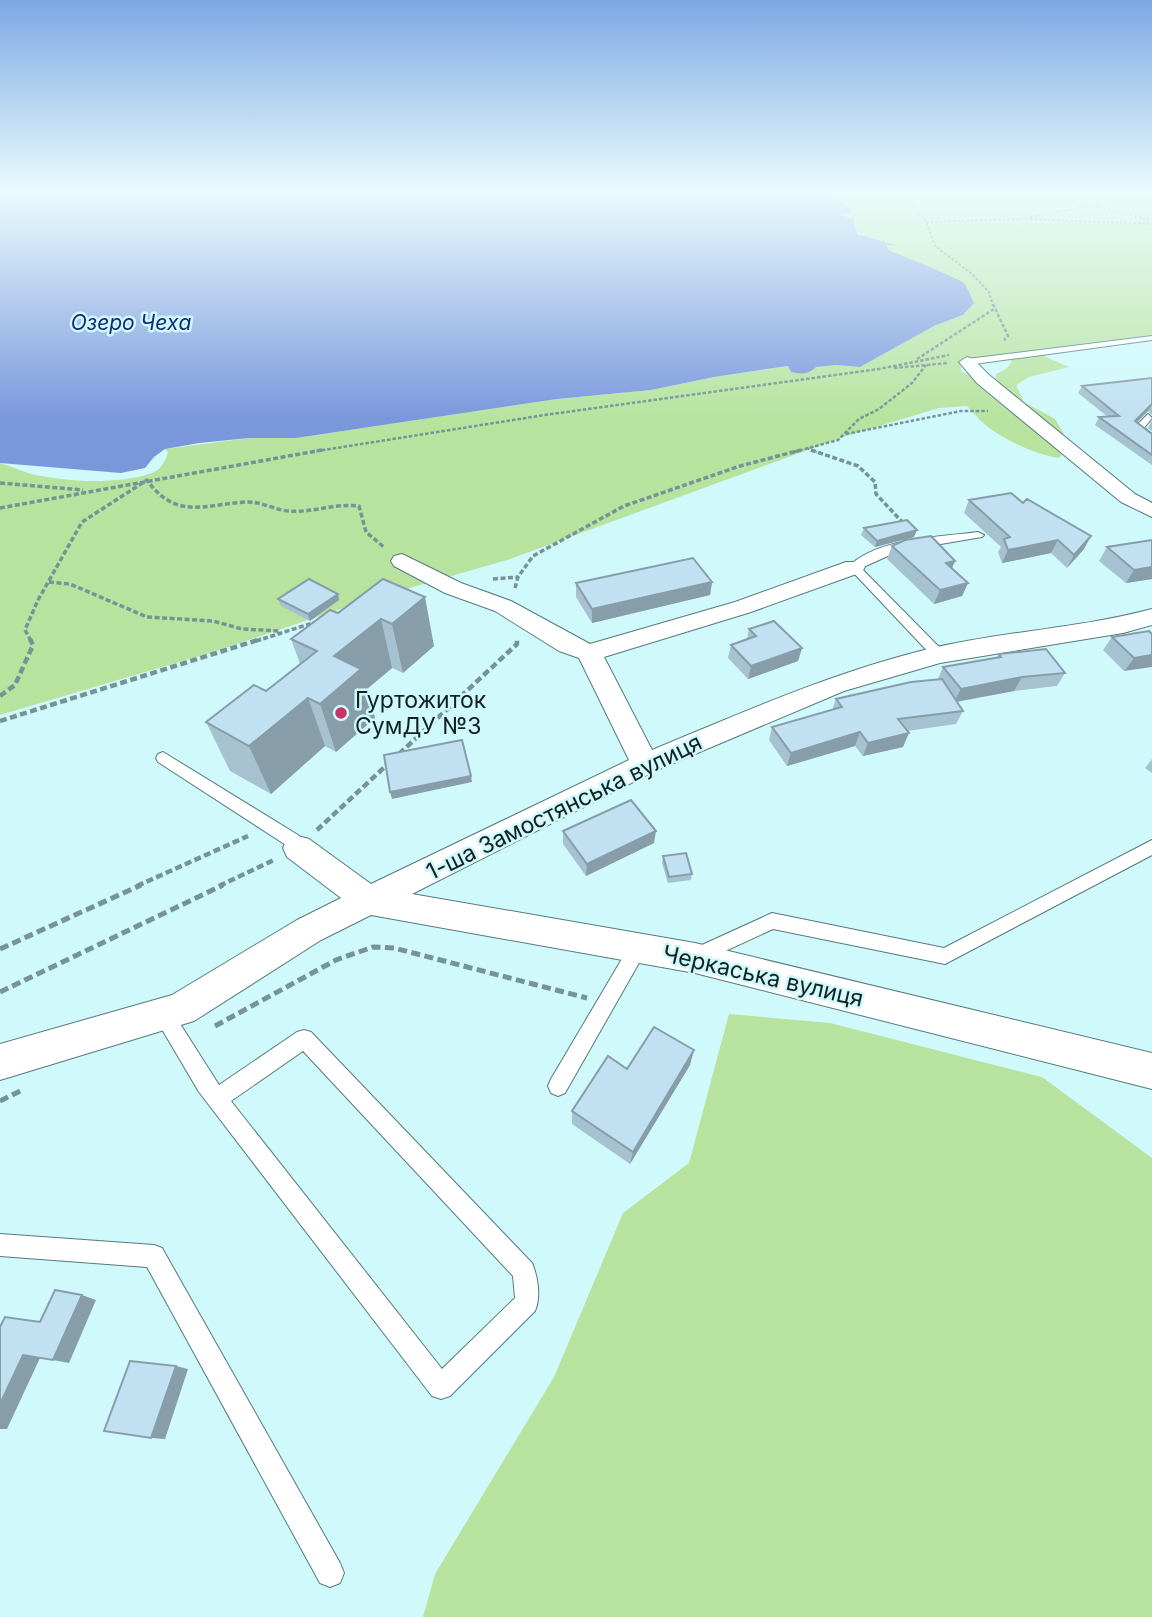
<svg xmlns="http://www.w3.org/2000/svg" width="1152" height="1617" viewBox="0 0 1152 1617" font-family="Inter,sans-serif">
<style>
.green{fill:#b7e39f;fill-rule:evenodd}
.water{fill:#7a97dc}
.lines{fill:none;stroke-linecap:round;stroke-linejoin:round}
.lane-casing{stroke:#557a7c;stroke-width:2}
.street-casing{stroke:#557a7c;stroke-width:2}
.path-far4{stroke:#769395;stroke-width:2;stroke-dasharray:2.5 2;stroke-linecap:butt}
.path-far3{stroke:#769395;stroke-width:2.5;stroke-dasharray:3.5 2;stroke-linecap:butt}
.path-far2{stroke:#769395;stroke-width:3.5;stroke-dasharray:5 2.5;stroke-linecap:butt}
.path-far1{stroke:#769395;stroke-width:4.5;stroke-dasharray:7 3.5;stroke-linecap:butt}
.path{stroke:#769395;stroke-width:5;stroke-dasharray:9 4.5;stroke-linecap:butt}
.lane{fill:#fff;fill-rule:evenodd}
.street{fill:#fff;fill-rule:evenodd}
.wall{fill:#a6c1d0}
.shaded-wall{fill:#879da9}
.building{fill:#c1e0f2;stroke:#879da9;stroke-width:2}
.poi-dot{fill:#c33665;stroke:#d0f9fb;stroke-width:2.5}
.labels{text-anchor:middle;stroke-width:5;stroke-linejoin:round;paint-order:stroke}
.far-water-label{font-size:21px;font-style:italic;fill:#142b7a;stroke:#d0f9fb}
.poi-label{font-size:23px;fill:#122122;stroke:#d0f9fb;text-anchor:start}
.street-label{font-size:23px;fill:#122122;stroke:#d0f9fb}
</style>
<rect width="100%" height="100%" fill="#d0f9fb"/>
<path class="green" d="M825 192H1152V335L1039 349 1046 357 1069 367 1029 377 1016 385 1024 402 1055 419 1064 434 1056 436 1062 454 1059 458C1035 455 1000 438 982 422 976 417 973 411 967 406L939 408 846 436 507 560 361 602 213 652 0 715V463C11 466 21 471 31 474 67 482 117 485 152 473 161 470 166 460 168 452L165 449 249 438H296L557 399 651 390 714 377 789 366 791 372H811L815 367 836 365 860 367 934 326 963 315 974 303C971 297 968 288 964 283 960 279 897 253 888 250L887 242C861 239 840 225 836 198ZM1001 355 1010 359 1011 363 1006 369 996 374 995 381H979L961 371 960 361Z
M729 1014 830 1023 1042 1077 1152 1158V1617H423L435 1574 554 1377 623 1213 689 1163Z"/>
<path class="water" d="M0 192H825L846 205 853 213 840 214 854 220 857 234 895 245H887L888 250C897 253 960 279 964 283 968 288 971 297 974 303L963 315 934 326 860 367 836 365 816 367C808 375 801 374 791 372L788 366 714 377 651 390 557 399 296 438H249L199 443 165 449 154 457 145 468 121 473 0 463Z"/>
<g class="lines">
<defs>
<path id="lane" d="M1152 336V340L967 365 963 362 967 359Z
M1148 414 1152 418 1144 428 1152 434V442L1134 428Z
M978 532 984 535 982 537 899 551 861 568 944 652V658H934L848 567C876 538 940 537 978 532Z
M163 752 298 835 306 848 304 853H292L286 845 158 762 156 758 158 754Z
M1152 840V855L945 964 773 929 697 964 691 962 688 956 691 950 772 913 944 948Z
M638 940 644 942 647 948 644 954 565 1093 558 1096 551 1093 548 1086 551 1079 632 942Z
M163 1005 170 1008 219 1085 297 1032 304 1030 311 1032 532 1263C538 1277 541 1297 535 1311L450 1396 441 1399 432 1396 199 1092 153 1014 156 1008ZM303 1051 513 1276 515 1298 442 1369 231 1101Z
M0 1234 154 1245 162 1248 340 1563 344 1573 340 1583 330 1587 320 1583 147 1267 0 1256Z"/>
<path id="street" d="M967 357 973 359 989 375 1135 494 1152 503V517L1121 502 977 383 959 362Z
M402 554 461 583 511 601 590 644 735 602 846 562H862L865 567 862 572 751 612 604 657 652 750C746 711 838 670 937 647 1008 631 1080 628 1152 609V625L1123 633 940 663 844 691 655 771 412 894 695 943 1152 1053V1089L695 973 371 915 321 940 194 1021 0 1080V1044L172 995 297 920 341 898 287 857 283 848 287 839 298 836 309 839 371 884 629 760 579 658 559 651 495 611 445 593 394 566 391 561 394 556Z"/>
</defs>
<use href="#lane" class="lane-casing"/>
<use href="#street" class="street-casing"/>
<path class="path-far4" d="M915 192 913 206 926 222 935 246 971 273 989 292 993 306
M1023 192 1086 204
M1095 206 1152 220
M1030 219 1152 224
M926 222 1020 219 1109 202 1152 199"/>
<path class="path-far3" d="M993 304 1008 336 1004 340
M917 359 994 309
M894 368 948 363
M846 434 961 411H988
M806 448 817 452
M311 452 551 414 879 369 949 355
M794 452 838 440 859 419 879 409 912 383 926 365"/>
<path class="path-far2" d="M811 450 858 466 875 482 876 494 906 526
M0 483 83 490
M0 508 322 450
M493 579 518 577
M49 582 70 584 147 617 213 621 242 629 280 631
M515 588 518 577 533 556 624 506 740 466 801 450
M31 641 25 630 38 600 82 522 147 480C176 521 206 504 246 502 261 501 274 510 289 511 312 513 335 503 359 506L366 532 385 548
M256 641 316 622"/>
<path class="path-far1" d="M0 696 15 685 33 645 30 639
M0 721 261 639
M399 754 517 644V639
M317 830 390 762
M137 886 248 836
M219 886 276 859"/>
<path class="path" d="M0 949 141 885
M0 992 223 885
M215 1026 336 960 373 947 394 948 587 998
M0 1101 22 1090"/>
<use href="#lane" class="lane"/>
<use href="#street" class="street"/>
</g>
<path class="wall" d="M1152 378V415L1148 411 1137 422 1152 434V465L1095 425 1099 417H1108L1078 393 1082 386Z
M1152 420V431L1148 428Z
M969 500 1023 503 1084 549 1067 568 1051 553 1002 563 998 552 1001 547 964 513Z
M864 528 914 537 875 547 861 535Z
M1152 540V579L1126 583 1099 561 1107 547Z
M892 546 955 561 952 568 968 583 962 596 934 604 887 559Z
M383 579 434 646 403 673 392 668 367 689 375 718 336 752 325 746 271 794 230 771 206 722 266 691 300 664 291 639 338 613Z
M712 582 710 595 592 623 576 597V583Z
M338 594 339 600 310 621 281 606 278 599Z
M749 629 802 648 798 661 748 679 728 658 731 645 747 639Z
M1152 634 1124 671 1103 650 1112 637Z
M999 654 1065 673 1057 686 1014 691 957 702 963 711 956 724 907 731 903 747 863 756 855 746 787 766 769 740 772 727 832 710 836 699 938 679 943 667 997 657Z
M1152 759V773L1145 768Z
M563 831 654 843 586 876 563 844Z
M663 856 692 874 691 880 668 883 662 863Z
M690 1065 630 1164 572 1124V1111L627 1069Z"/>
<path class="shaded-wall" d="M1152 404 1148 411 1131 428 1135 421Z
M917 530 914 537 875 547 877 541Z
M1091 536 1084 549 1067 568 1074 555Z
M1058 540 1051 553 1002 563 1008 550Z
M955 561 949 574 946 563Z
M1152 567V579L1126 583 1134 570Z
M712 582 710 595 592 623V609Z
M968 583 962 596 934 604 940 590Z
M338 594 339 600 310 621 308 614Z
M425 597 434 646 403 673 392 624Z
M381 619 392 668 367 689 375 718 336 752 320 704 334 656Z
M802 648 798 661 748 679 751 666Z
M1152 655V667L1124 671 1134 658Z
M1022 677 1014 691 954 702 961 689Z
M308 698 325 746 271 794 249 746Z
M860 732 855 746 787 766 791 753Z
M909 733 903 747 863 756 868 743Z
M471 776 472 782 392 799 390 792Z
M656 831 654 843 586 876 587 864Z
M694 1050 690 1065 630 1164 633 1152Z
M82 1295 96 1300 69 1363 53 1360Z
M23 1355 40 1358 7 1429H0V1404Z
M176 1366 188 1369 165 1439 151 1438Z"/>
<path class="building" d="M1152 378V404L1135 421 1152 434V455L1099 417 1119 416 1082 386Z
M1011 493 1023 503 1027 499 1091 536 1074 555 1058 540 1008 550 1004 539 1010 537 969 500Z
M907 520 917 530 877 541 864 528Z
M931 536 955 561 946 563 968 583 940 590 892 546 905 540Z
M1152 540V567L1134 570 1107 547Z
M693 558 712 582 592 609 576 583Z
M309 579 338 594 308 614 278 599Z
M383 579 425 597 392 624 381 619 334 656 361 669 320 704 308 698 249 746 206 722 254 685 266 691 317 651 291 639 330 610 338 613Z
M774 621 802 648 751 666 731 645 756 636 749 629Z
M1149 631 1152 634V655L1134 658 1112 637Z
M1046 649 1065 673 1022 677 961 689 943 667 1001 657 999 654Z
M942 679 963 711 898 719 909 733 868 743 860 732 791 753 772 727 842 707 836 699 911 682Z
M462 740 471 776 390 792 384 755Z
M631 800 656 831 587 864 563 831Z
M686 853 692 874 669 877 663 856Z
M654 1027 694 1050 633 1152 572 1111 608 1056 627 1069Z
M55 1290 82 1295 53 1360 23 1355 0 1404V1327L5 1317 40 1322Z
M130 1361 176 1366 151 1438 104 1431Z"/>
<linearGradient id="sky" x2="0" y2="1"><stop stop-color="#7ca8e3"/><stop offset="0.46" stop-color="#eafcfd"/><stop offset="1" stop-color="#eafcfd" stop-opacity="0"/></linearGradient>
<rect width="1152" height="419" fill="url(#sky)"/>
<circle class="poi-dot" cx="341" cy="713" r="7"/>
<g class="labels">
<g class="far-water-label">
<text x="131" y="330">Озеро Чеха</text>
</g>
<g class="poi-label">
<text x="355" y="708">Гуртожиток<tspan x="355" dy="26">СумДУ №3</tspan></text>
</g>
<g class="street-label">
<text transform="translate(564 807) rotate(-26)" y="8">1-ша Замостянська вулиця</text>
<text transform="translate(763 976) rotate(13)" y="8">Черкаська вулиця</text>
</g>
</g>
</svg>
